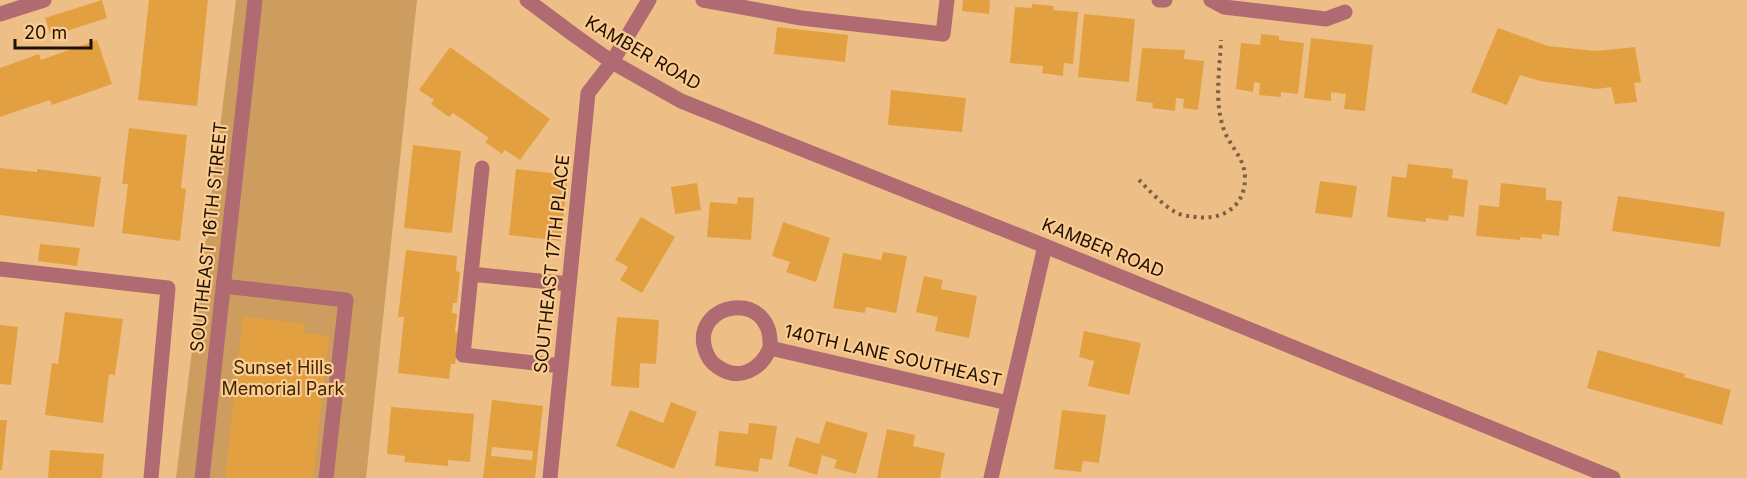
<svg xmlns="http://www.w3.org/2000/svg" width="1747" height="478" viewBox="0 0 1747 478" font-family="Inter,sans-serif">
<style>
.green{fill:#cc9d5f}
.building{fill:#e3a041;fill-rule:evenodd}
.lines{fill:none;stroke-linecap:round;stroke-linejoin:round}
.path{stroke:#7e603d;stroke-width:4;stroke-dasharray:3 4.5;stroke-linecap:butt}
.minor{stroke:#af6a72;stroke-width:15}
.labels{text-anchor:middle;stroke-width:4.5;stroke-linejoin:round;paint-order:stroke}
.street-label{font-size:18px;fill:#211100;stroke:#facc92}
.park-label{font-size:18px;fill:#402600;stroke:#facc92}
</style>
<rect width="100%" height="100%" fill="#edbf86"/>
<path class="green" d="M236 0H417L366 478H176Z"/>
<path class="building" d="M102 0 107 18 51 36 45 18Z
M149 0H208L197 106 138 100Z
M963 0H990L989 14 962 11Z
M1032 4 1054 6 1053 10 1078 12 1073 64 1064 63 1063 76 1042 73 1043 66 1010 63 1015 7 1032 8Z
M1084 14 1135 19 1129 82 1078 77Z
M777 27 848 35 845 62 774 54Z
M1498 28 1548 46 1596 51 1635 47 1641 82 1634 83 1637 102 1615 104 1611 87 1597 89 1540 81 1520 75 1507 105 1471 92Z
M1261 34 1279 36V40L1304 43 1298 94 1281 92V97L1259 95 1260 83 1254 82 1253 92 1236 89 1241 43 1260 45Z
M1311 38 1373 45 1365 111 1344 109 1346 94 1331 92V101L1304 98Z
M97 40 112 84 52 105 50 100 0 117V68L39 54 41 60Z
M450 47 550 119 520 160 505 150 502 154 485 142 489 138 453 113 449 117 431 104 434 100 419 90Z
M1142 48 1185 50 1184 59 1204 61 1198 110 1183 108 1184 99 1176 98 1175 111 1152 108 1153 103 1136 101Z
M891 90 966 98 962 132 888 125Z
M129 128 187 135 181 188 186 189 180 241 122 233 128 184H122Z
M413 145 461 151 452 233 404 228Z
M1408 164 1453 169 1452 178 1468 180 1464 217 1449 215 1448 221 1426 218V222L1387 217 1392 176 1406 178Z
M0 168 37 172V169L101 177 94 227 0 215Z
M516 169 568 175 561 241 509 235Z
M1320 181 1357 186 1352 218 1315 213Z
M697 183 701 210 675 214 671 187Z
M1501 183 1546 188V200L1562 201 1559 236 1542 234V239L1520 237V240L1476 236 1479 205 1499 207Z
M1618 196 1725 212 1720 247 1612 231Z
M738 197 754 198 751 240 707 237 710 202 737 204Z
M641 217 675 237 642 293 620 280 628 267 615 260Z
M783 222 830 238 816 282 786 272 790 262 772 256Z
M40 244 80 248 77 266 38 261Z
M406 250 457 256 456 271 460 272 457 303H453L452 313 457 314 455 332 459 333 455 364H451L449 379 398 373 404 317H398Z
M883 252 907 256 896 313 866 307 865 313 833 308 843 253 881 260Z
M924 276 943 280 941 289 977 296 969 338 935 331 938 317 916 312Z
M65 312 123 319 115 375 109 374 103 423 45 415 52 363 58 364Z
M243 316 305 324 304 333 329 336 313 478H225Z
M617 317 659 320 656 364 640 363 639 388 611 386Z
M0 325 18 327 11 385 0 384Z
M1084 331 1141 343 1129 395 1088 386 1094 361 1079 357Z
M1598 350 1685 374 1684 377 1731 390 1722 425 1587 388Z
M492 400 543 406 535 478H483ZM492 447 533 451 532 460 491 456Z
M671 402 697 412 674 469 616 446 630 410 663 423Z
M391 407 474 414 470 462 448 460V466L404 462 405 456 387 454Z
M1062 410 1106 415 1099 463 1083 461 1081 472 1054 469Z
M0 420H7L2 470H0Z
M826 421 868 433 856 474 834 468 837 460 822 455 817 475 788 466 796 437 819 444Z
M749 423 777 426 772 460 760 458 758 472 715 466 719 431 748 434Z
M887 429 915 435 913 446 945 453 940 478H877Z
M50 450 104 454 102 478H48Z"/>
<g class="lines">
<path class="path" d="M1139 180C1150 191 1162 205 1177 213 1181 215 1186 216 1190 216 1218 222 1245 210 1245 178 1245 157 1228 145 1223 127 1214 99 1220 69 1221 40"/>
<path class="minor" d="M527 0 574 35 612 62 681 101 1045 246 1613 478
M703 0 801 18 943 34 947 0
M1159 0H1165
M1211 0 1224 7 1326 19 1345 12
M0 14 44 0
M0 269 168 288 151 478
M471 274 482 168
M223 286 346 300 326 478
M770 348C761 369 740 382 718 367 711 363 707 356 705 349 691 302 774 287 770 348L1008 403
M561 366 463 355 471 274 569 284
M202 478 255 0
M550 478 588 93 612 62 649 0
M991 478 1045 246"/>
</g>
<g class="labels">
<g class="street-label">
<text transform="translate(643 53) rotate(30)" y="6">KAMBER ROAD</text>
<text transform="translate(209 237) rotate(-84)" y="6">SOUTHEAST 16TH STREET</text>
<text transform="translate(1103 248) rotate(22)" y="6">KAMBER ROAD</text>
<text transform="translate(552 264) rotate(-84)" y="6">SOUTHEAST 17TH PLACE</text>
<text transform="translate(893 356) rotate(13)" y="6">140TH LANE SOUTHEAST</text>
</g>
<g class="park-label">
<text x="283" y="374">Sunset Hills<tspan x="283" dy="21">Memorial Park</tspan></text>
</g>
</g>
<path d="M15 39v9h76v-9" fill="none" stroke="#211100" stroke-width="3"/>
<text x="24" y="39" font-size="18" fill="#211100" stroke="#facc92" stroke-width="4.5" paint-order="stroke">20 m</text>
</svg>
